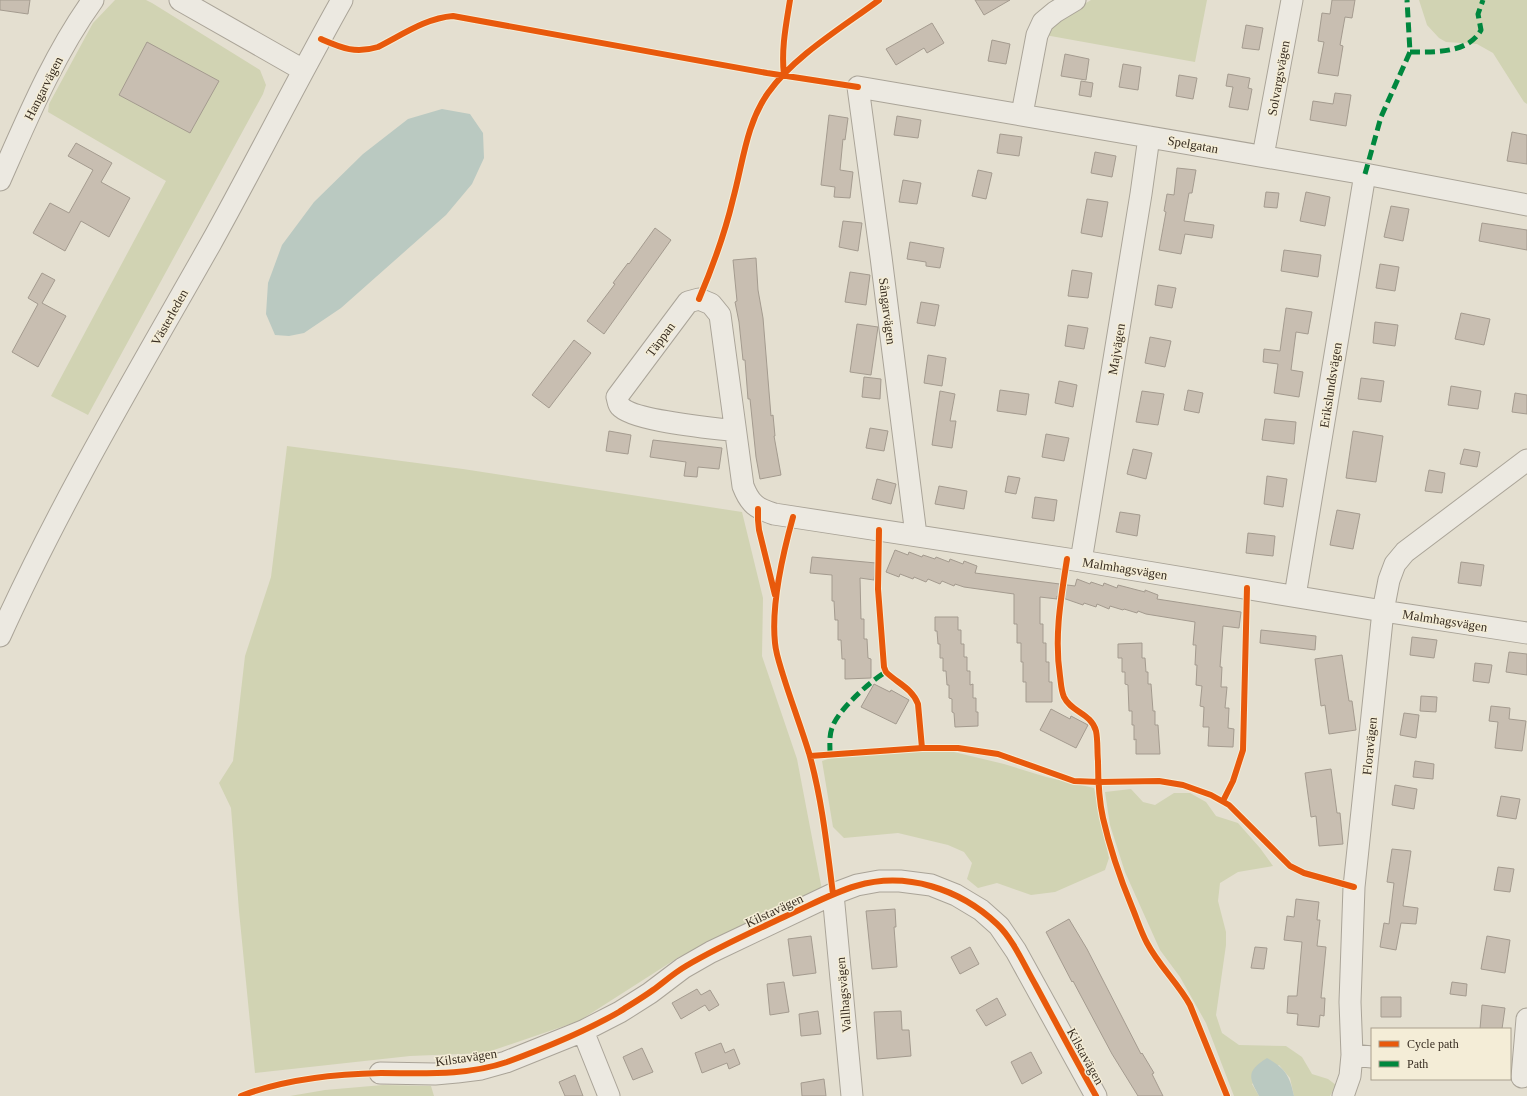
<svg xmlns="http://www.w3.org/2000/svg" width="1527" height="1096" viewBox="0 0 1527 1096" font-family="Georgia,serif">
<style>
.green{fill:#d1d3b3}
.water{fill:#bac9c1}
.building{fill:#c8beb1;stroke:#a49b8f}
.lines{fill:none;stroke-linecap:round;stroke-linejoin:round}
.minor-casing{stroke:#aaa498;stroke-width:23}
.minor{stroke:#ece9e1;stroke-width:21}
.quiet{stroke:#00873e;stroke-width:5;stroke-dasharray:10 5;stroke-linecap:butt}
.cycleway-casing{stroke:#f4edd7;stroke-width:8}
.cycleway{stroke:#e8590c;stroke-width:6}
.labels{text-anchor:middle;stroke-width:3;stroke-linejoin:round;paint-order:stroke}
.street-label{font-size:13px;fill:#382d21;stroke:#f4edd7}
</style>
<rect width="100%" height="100%" fill="#e4dfd0"/>
<path class="green" d="M115 0H146L152 3 260 70 266 85 263 94 88 415 51 396 166 181 48 112 49 104 93 23Z
M1091 0H1207L1195 62 1045 35 1055 22Z
M1419 0H1527V104L1524 102 1493 53 1477 44 1446 42 1439 38 1427 25Z
M287 446 463 469 742 512 763 598 762 656 797 759 822 890 679 957 579 1021 485 1053 410 1056 255 1073 239 911 231 808 219 783 233 761 245 656 271 577Z
M906 751 954 752 1004 764 1046 777 1094 788 1109 858 1105 870 1055 892 1031 895 997 883 978 888 967 879 972 863 964 852 948 845 898 833 844 838 833 827 822 761 846 753Z
M1131 789 1143 802 1155 805 1174 793H1190L1206 802 1216 816 1238 823 1260 848 1273 866 1238 872 1220 883 1218 901 1226 932V945L1216 1015 1222 1033 1239 1045 1286 1046 1302 1057 1312 1074 1328 1079 1336 1085 1330 1096H1294L1290 1078 1279 1065 1252 1084 1259 1096H1234L1206 1023 1180 977 1160 950 1125 872 1110 825 1105 792Z
M383 1085 431 1086 434 1096H290L325 1090Z"/>
<path class="water" d="M442 109 470 114 483 133 484 158 472 184 446 215 341 308 304 333 289 336 275 335 266 314 268 283 282 245 314 202 363 154 408 119Z
M1267 1058C1285 1068 1290 1076 1294 1096H1259C1248 1076 1247 1071 1267 1058Z"/>
<path class="building" d="M0 0H30L28 14 0 10Z
M975 0H1010L984 15Z
M1332 0H1355L1352 18 1345 17 1340 45 1343 46 1338 76 1318 73 1324 42 1318 41 1322 13 1330 14Z
M932 23 944 43 927 53 924 48 896 65 886 49Z
M1246 25 1263 28 1259 50 1242 48Z
M992 40 1010 44 1006 64 988 61Z
M147 42 219 81 190 133 119 95Z
M1065 54 1089 59 1086 80 1061 76Z
M1123 64 1141 67 1138 90 1119 87Z
M1228 74 1250 78 1248 88 1252 89 1248 110 1229 107 1233 87 1226 86Z
M1179 75 1197 78 1193 99 1176 96Z
M1081 81 1093 83 1091 97 1079 95Z
M1335 93 1351 95 1346 126 1310 120 1313 101 1333 104Z
M829 115 848 118 845 140 843 139 840 170 853 172 850 198 834 197 835 187 821 185Z
M897 116 921 120 918 138 894 135Z
M1512 132 1527 135V164L1507 161Z
M1000 134 1022 137 1019 156 997 153Z
M76 143 112 163 101 182 130 198 109 237 81 221 65 251 33 233 50 203 69 213 93 170 68 156Z
M1095 152 1116 156 1112 177 1091 173Z
M1177 168 1196 170 1192 193H1189L1184 221 1214 225 1212 238 1185 234 1181 254 1159 250 1166 212 1164 211 1167 194 1174 195Z
M978 170 992 173 986 199 972 196Z
M903 180 921 183 917 204 899 202Z
M1266 192 1279 193 1277 208 1264 207Z
M1306 192 1330 197 1325 226 1300 221Z
M1087 199 1108 202 1102 237 1081 233Z
M1391 206 1409 209 1403 241 1384 237Z
M843 221 862 223 858 251 839 247Z
M1482 223 1527 230V250L1479 241Z
M655 228 671 240 604 334 587 321 615 284 613 283 628 263 629 264Z
M910 242 944 248 940 268 926 266V262L907 259Z
M1284 250 1321 255 1318 277 1281 271Z
M756 258 758 290 763 318 771 416 773 415 775 436H774L781 475 760 479 756 457 750 399H748L745 360H743L739 322 735 302 737 301 733 260Z
M1380 264 1399 267 1395 291 1376 288Z
M1072 270 1092 273 1088 298 1068 296Z
M850 272 870 275 866 305 845 302Z
M42 273 55 280 42 303 66 316 38 367 12 352 38 304 28 298Z
M1158 285 1176 288 1172 308 1155 305Z
M921 302 939 305 935 326 917 323Z
M1286 308 1312 312 1308 334 1296 332 1291 370 1303 372 1299 397 1274 393 1278 364 1263 362 1264 349 1280 351Z
M1461 313 1490 319 1484 345 1455 339Z
M1375 322 1398 325 1395 346 1373 343Z
M857 324 878 327 871 375 850 372Z
M1068 325 1088 328 1084 349 1065 346Z
M1150 337 1171 341 1165 367 1145 363Z
M574 340 591 353 549 408 532 395Z
M928 355 946 358 942 386 924 383Z
M864 377 881 379 880 399 862 397Z
M1361 378 1384 381 1381 402 1358 399Z
M1059 381 1077 385 1073 407 1055 403Z
M1451 386 1481 391 1478 409 1448 405Z
M1000 390 1029 394 1026 415 997 411Z
M1188 390 1203 393 1199 413 1184 410Z
M940 391 955 394 950 421H956L952 448 932 445Z
M1142 391 1164 394 1158 425 1136 422Z
M1515 393 1527 395V414L1512 412Z
M1265 419 1296 422 1294 444 1262 440Z
M870 428 888 431 884 451 866 448Z
M609 431 631 435 628 454 606 451Z
M1353 431 1383 436 1376 482 1346 478Z
M1046 434 1069 438 1064 461 1042 457Z
M653 440 722 448 719 469 698 467 697 477 684 476 686 462 650 457Z
M1133 449 1152 453 1146 479 1127 474Z
M1464 449 1480 452 1477 467 1460 464Z
M1429 470 1445 473 1442 493 1425 491Z
M1008 476 1020 478 1016 494 1005 492Z
M1267 476 1287 479 1283 507 1264 504Z
M877 479 896 484 891 504 872 499Z
M939 486 967 491 964 509 935 504Z
M1035 497 1057 500 1054 521 1032 518Z
M1337 510 1360 514 1353 549 1330 545Z
M1120 512 1140 515 1137 536 1116 532Z
M1248 533 1275 536 1273 556 1246 553Z
M895 550 908 555 909 552 922 557 923 555 935 559 936 557 949 562 950 559 963 564 964 561 977 566 975 573 1075 586 1077 579 1090 584 1091 582 1103 586 1104 583 1117 588 1118 585 1145 592V590L1158 595 1157 599 1241 612 1239 628 1223 626 1220 667H1222L1221 687H1227L1225 708H1229L1228 728 1234 729 1233 747 1208 746 1209 727H1203L1204 707 1200 706 1202 686 1196 685 1197 665H1195L1196 645H1193L1195 622 1146 614 1138 611 1137 613 1124 609 1123 610 1110 606 1109 609 1097 604 1096 607 1084 603 1083 605 1057 596V599L1040 597V624H1043V643H1046V662H1049V682H1052V702H1026V682H1023V662H1021V643H1017V624H1014V594L964 587 955 584 954 586 942 581 940 584 928 579 926 582 914 577 913 579 900 574 899 577 886 572Z
M812 557 876 563 874 580 860 578 861 619H864V639H867L868 658 871 659V678L845 679V659H842L841 640H838V620H835L834 601H832V575L810 573Z
M1461 562 1484 565 1481 586 1458 583Z
M935 617H958V630H961V644H964V657H967V671H970V685L973 684V698H976V712H978V726L955 727 954 713 952 712V699L949 698V685H947L946 671H943V658H940V644H938L937 631H935Z
M1261 630 1316 636 1315 650 1260 643Z
M1412 637 1437 640 1434 658 1410 655Z
M1142 643V658H1145L1146 672H1148V684H1151L1153 711H1155V725H1158L1160 754H1136V739L1134 740V725H1132V711H1129L1128 685 1125 684V672H1122V658H1118V644Z
M1509 652 1527 654V675L1506 672Z
M1342 655 1349 701H1352L1356 730 1329 734 1325 705 1321 706 1315 659Z
M1475 663 1492 665 1489 683 1473 681Z
M874 684 890 692 891 690 909 700 896 724 861 707Z
M1421 696 1437 697 1436 712 1420 711Z
M1491 706 1510 708 1509 719 1526 721 1522 751 1495 748 1498 722 1489 721Z
M1051 709 1070 719 1071 716 1088 725 1076 748 1040 730Z
M1404 713 1419 715 1416 738 1400 735Z
M1415 761 1434 764 1433 779 1413 777Z
M1331 769 1337 813H1340L1343 844 1319 846 1316 816 1311 817 1305 773Z
M1395 785 1417 789 1414 809 1392 805Z
M1501 796 1520 799 1516 819 1497 816Z
M1392 849 1411 851 1403 906 1418 908 1416 924 1401 923 1396 950 1380 947 1384 923 1389 924 1394 883 1387 882Z
M1498 867 1514 869 1510 892 1494 890Z
M1296 899 1319 902 1317 920H1320L1317 946 1326 947 1321 998H1325L1324 1016 1320 1015 1319 1027 1297 1025 1298 1014 1287 1013 1288 996H1297L1302 942 1284 940 1287 916 1294 917Z
M895 909 896 927H894L897 967 872 969 866 911Z
M1069 919 1087 949 1141 1054 1142 1053 1154 1073 1152 1074 1163 1096H1138L1112 1054 1073 981 1072 982 1046 932Z
M811 936 816 973 793 976 788 939Z
M1487 936 1510 940 1505 973 1481 969Z
M970 947 979 964 960 974 951 957Z
M1255 947 1267 948 1264 969 1251 968Z
M784 982 789 1012 770 1015 767 984Z
M1452 982 1467 984 1466 996 1450 994Z
M697 989 701 995 710 990 719 1005 709 1011 705 1005 681 1019 672 1003Z
M1381 997H1401V1017H1381Z
M997 998 1006 1015 986 1026 976 1010Z
M1482 1005 1505 1008 1502 1029H1480Z
M818 1011 821 1034 801 1036 799 1014Z
M901 1011 902 1030H909L911 1056 877 1059 874 1012Z
M721 1043 725 1053 734 1049 740 1064 729 1069 727 1063 702 1073 695 1053Z
M642 1048 653 1072 633 1080 623 1057Z
M1031 1052 1042 1073 1022 1084 1011 1062Z
M575 1075 583 1096H565L559 1082Z
M824 1079 826 1096H802L801 1083Z"/>
<g class="lines">
<defs>
<path id="minor" d="M180 0 303 70
M1022 114 1037 35 1043 22 1055 12 1075 0
M1263 156 1292 0
M0 180C27 119 54 54 93 0
M735 431C714 428 632 421 620 406 618 404 618 400 617 397L688 302 699 299 711 304 720 315 743 486C750 504 756 508 774 514L1081 561 1383 611 1527 633
M916 535 881 257 858 87 1365 174 1527 205
M1081 561 1141 194 1149 137
M1295 596 1365 174
M0 636C61 501 138 372 211 243 256 162 297 80 342 0
M833 894 852 1096
M583 1031 609 1096
M1352 1055 1372 1057
M380 1073 435 1074 457 1072 481 1069 506 1062 583 1031 620 1012 650 993 683 968 711 952 833 894 857 885 879 881H900L931 885 956 895 981 910 999 926 1016 951 1096 1096
M1522 1077 1527 1019
M1343 1096 1350 1076 1352 1055 1350 1002 1354 887 1383 611 1389 580 1395 564 1405 552 1527 460"/>
</defs>
<use href="#minor" class="minor-casing"/>
<use href="#minor" class="minor"/>
<path class="quiet" d="M1410 52C1433 52 1468 54 1481 30L1478 14 1483 0
M1365 174 1381 117 1410 52 1407 0
M830 753C830 745 829 736 832 728 837 711 870 681 886 672"/>
<defs>
<path id="cycleway" d="M321 39C342 48 355 54 378 47 402 35 426 18 453 16L767 73 858 87
M784 75C781 49 786 25 790 0
M699 299C713 266 725 233 733 199 743 163 746 124 768 93 794 56 843 27 879 0
M758 509V520L759 530 775 595
M793 517C783 553 771 605 775 643 776 654 780 665 783 675 791 701 801 727 809 753 822 799 827 847 833 894
M879 530 878 589 884 667 886 672C897 683 912 688 918 704L922 748
M1067 559C1061 598 1054 636 1060 676 1061 683 1061 690 1064 697 1071 712 1091 713 1096 731 1098 741 1097 751 1098 761 1098 780 1099 800 1103 818 1110 849 1120 878 1132 907 1137 919 1141 932 1147 943 1159 966 1178 983 1190 1005L1227 1096
M810 756 922 748H958L998 754 1074 781 1099 782 1159 781 1183 785 1211 795 1229 805 1290 866 1304 873 1354 887
M1223 801 1233 781 1243 750 1247 588
M241 1096C285 1079 334 1074 381 1073 423 1073 466 1076 507 1062 545 1048 584 1032 619 1012 630 1005 642 998 653 990 664 982 674 973 686 966 718 947 752 932 786 916 809 906 832 893 856 886 906 871 960 889 997 924 1013 939 1024 965 1035 984 1055 1021 1075 1059 1096 1096"/>
</defs>
<use href="#cycleway" class="cycleway-casing"/>
<use href="#cycleway" class="cycleway"/>
</g>
<g class="labels">
<g class="street-label">
<text transform="translate(1278 78) rotate(-80)" y="5">Solvargsvägen</text>
<text transform="translate(43 88) rotate(-63)" y="5">Hangarvägen</text>
<text transform="translate(1193 144) rotate(10)" y="5">Spelgatan</text>
<text transform="translate(888 311) rotate(83)" y="5">Sångarvägen</text>
<text transform="translate(169 317) rotate(-61)" y="5">Västerleden</text>
<text transform="translate(660 339) rotate(-54)" y="5">Täppan</text>
<text transform="translate(1116 349) rotate(-81)" y="5">Majvägen</text>
<text transform="translate(1330 385) rotate(-81)" y="5">Erikslundsvägen</text>
<text transform="translate(1125 568) rotate(9)" y="5">Malmhagsvägen</text>
<text transform="translate(1445 620) rotate(9)" y="5">Malmhagsvägen</text>
<text transform="translate(1369 746) rotate(-84)" y="5">Floravägen</text>
<text transform="translate(774 910) rotate(-25)" y="5">Kilstavägen</text>
<text transform="translate(843 995) rotate(-95)" y="5">Vallhagsvägen</text>
<text transform="translate(1086 1056) rotate(61)" y="5">Kilstavägen</text>
<text transform="translate(466 1057) rotate(-8)" y="5">Kilstavägen</text>
</g>
</g>
<rect x="1371" y="1028" width="140" height="52" fill="#f4edd7" stroke="#a9a08e"/>
<rect x="1379" y="1041" width="20" height="6" fill="#e8590c" stroke="#a9a08e"/>
<text x="1407" y="1048" font-size="12" fill="#382d21">Cycle path</text>
<rect x="1379" y="1061" width="20" height="6" fill="#00873e" stroke="#a9a08e"/>
<text x="1407" y="1068" font-size="12" fill="#382d21">Path</text>
</svg>
